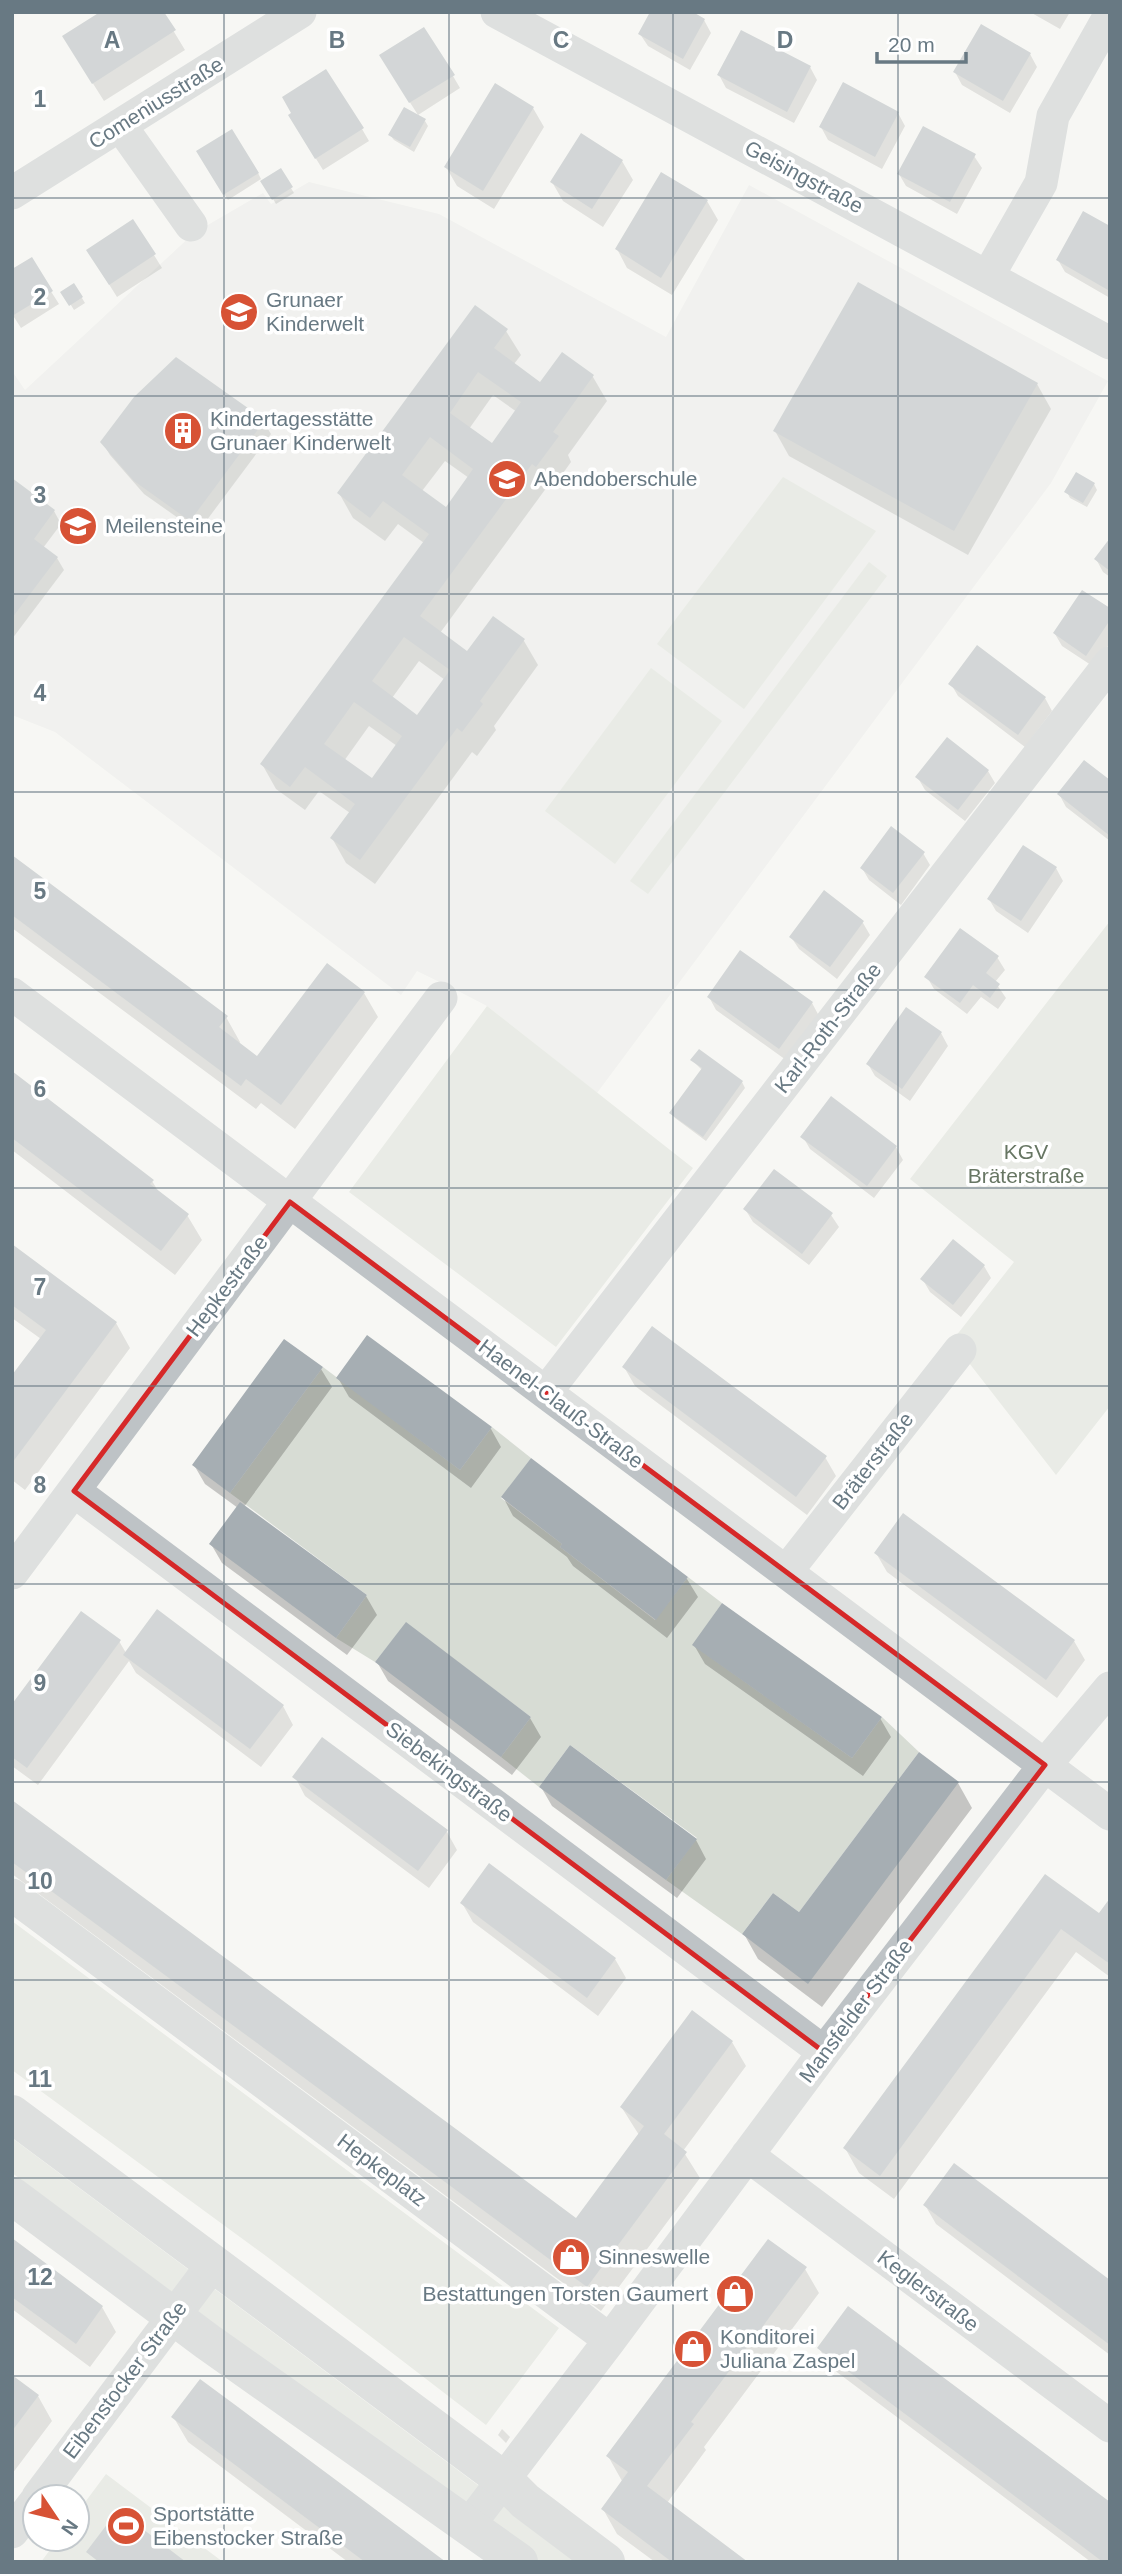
<svg xmlns="http://www.w3.org/2000/svg" width="1122" height="2574" viewBox="0 0 1122 2574" font-family="Helvetica,sans-serif">
<style>
.built{fill:#e8e9e8}
.green{fill:#d7dcd4}
.shadow{fill:#0003;fill-rule:evenodd}
.building{fill:#a6aeb3;fill-rule:evenodd}
.lines{fill:none;stroke-linecap:round;stroke-linejoin:round}
.minor{stroke:#bec3c6;stroke-width:33}
.tertiary{stroke:#bec3c6;stroke-width:38}
.marked{fill:none;stroke:#d62828;stroke-width:5;stroke-linejoin:round}
.grid{fill:none;stroke:#687983;stroke-width:2;stroke-opacity:0.55}
.labels{text-anchor:middle;stroke-width:7;stroke-linejoin:round;paint-order:stroke}
.street-label{font-size:21px;fill:#687983;stroke:#fff}
.poi-label{font-size:21px;fill:#687983;stroke:#fff;text-anchor:start}
.park-label{font-size:21px;fill:#677663;stroke:#fff}
.grid-label{font-size:23px;text-anchor:middle;font-weight:bold;fill:#687983;stroke:#fff;stroke-width:7;stroke-linejoin:round;paint-order:stroke}
</style>
<rect width="100%" height="100%" fill="#f7f7f4"/>
<path class="built" d="M309 182 439 214 666 337 749 185 1108 381 1051 483 597 1093 487 1006 462 993 417 971 401 995 55 732 12 715V371L25 390 194 233 263 193 271 204Z"/>
<path class="green" d="M783 477 876 531 744 709 657 644Z
M869 562 887 576 648 894 630 881Z
M651 668 722 721 615 864 545 811Z
M1110 921V1406L1056 1475 952 1341 1014 1262 910 1179Z
M487 1006 693 1168 556 1347 349 1192Z
M323 1367 460 1470 492 1427 531 1458 501 1498 562 1544 560 1547 655 1620 688 1577 722 1603 693 1645 852 1758 882 1717 919 1752 799 1912 773 1893 742 1934 666 1880 697 1838 570 1745 539 1787 501 1757 531 1717 406 1623 375 1662 336 1638 367 1595 230 1493Z
M12 1921 559 2328 486 2425 266 2256 12 2070Z
M12 2138 581 2562H534L465 2510 12 2173Z
M106 2474 223 2562H41L58 2539H77V2513Z"/>
<path class="shadow" d="M162 12 185 50 104 101 75 55Z
M1030 12H1070L1060 29Z
M704 20 711 33 690 70 648 46 640 34Z
M1030 54 1037 67 1010 113 962 85 955 72Z
M810 67 817 80 794 123 726 88 719 75Z
M388 68 453 76 460 88 418 115Z
M533 108 544 127 494 209 457 186 446 167Z
M898 113 905 126 882 169 828 140 821 127Z
M425 121 428 126 414 152 394 140 390 135Z
M297 128 362 129 369 141 323 170Z
M198 152 258 173 262 181 280 170 294 193 276 204 261 179 228 200Z
M974 156 982 168 957 214 906 186 899 174Z
M622 161 633 180 603 227 563 201 552 182Z
M707 201 718 220 672 295 627 268 617 249Z
M133 221 162 268 117 297 95 262Z
M1110 228V298L1065 272 1058 260Z
M31 260 59 304 21 328 12 314Z
M74 285 85 303 74 310 63 292Z
M506 331 521 355 514 364 541 384 563 354 593 377 607 401 568 455 571 462 551 490 547 487 440 633 467 653 493 618 524 641 538 665 494 726 496 730 477 756 472 752 375 884 346 863 332 838 350 813 319 791 305 810 276 789 262 764 424 543 398 524 385 541 353 518 339 493ZM493 395 517 412 493 446 469 429ZM445 461 469 478 446 509 422 491ZM419 661 445 680 418 717 392 698ZM369 726 397 746 372 781 344 761Z
M1037 384 1051 409 968 555 789 456 775 431Z
M263 421 271 434 198 532 144 494 110 455 102 442Z
M12 480 54 511 61 524 43 548 57 558 64 570 12 639Z
M1094 484 1097 490 1087 507 1070 498 1067 492Z
M1110 541V577L1103 572 1096 559Z
M1110 610V643L1094 667 1062 646 1055 634Z
M951 684 1045 698 1052 711 1025 747 958 696Z
M988 771 995 783 965 821 925 790 918 778Z
M1110 782V841L1066 807 1059 794Z
M923 853 930 865 901 905 869 880 862 868Z
M12 858 226 1017 240 1042 239 1044 258 1058 364 993 378 1017 295 1129 261 1103 256 1109 12 928Z
M1056 868 1063 881 1028 933 996 911 989 899Z
M824 893 863 923 870 935 837 979 799 949 791 937Z
M997 957 1005 970 995 982 1006 998 998 1009 981 997 967 1014 934 989 927 977Z
M709 997 812 1003 819 1016 786 1060 716 1010Z
M941 1033 948 1046 910 1101 875 1076 868 1064Z
M692 1060 742 1082 745 1088 706 1141 675 1118 671 1113 702 1070Z
M12 1074 152 1181 160 1194 187 1215 202 1240 175 1275 12 1150Z
M803 1137 896 1147 903 1160 874 1198 810 1149Z
M745 1209 831 1215 839 1227 809 1265 753 1222Z
M12 1246 116 1323 130 1348 25 1490 12 1480V1378L41 1339 12 1318Z
M984 1266 991 1278 961 1317 930 1292 923 1280Z
M624 1367 825 1457 836 1476 807 1515 635 1386Z
M321 1369 332 1387 244 1507 366 1596 377 1615 347 1655 222 1563 211 1544 238 1508 205 1484 194 1465Z
M338 1378 491 1429 501 1447 471 1488 349 1397Z
M531 1460 687 1579 698 1597 667 1638 573 1566 567 1557 513 1516 503 1497Z
M876 1553 1074 1641 1085 1660 1057 1698 887 1572Z
M119 1641 126 1653 283 1706 293 1725 261 1767 136 1673 129 1661 38 1785 12 1766V1707Z
M694 1645 880 1718 891 1737 863 1776 705 1664Z
M377 1662 530 1718 541 1737 512 1775 388 1681Z
M295 1777 447 1832 457 1850 429 1888 305 1796Z
M958 1783 972 1808 822 2007 758 1959 744 1934 799 1915Z
M541 1787 696 1840 706 1859 677 1898 552 1806Z
M12 1802 576 2220 639 2135 622 2108 732 2042 746 2066 683 2151 700 2178 601 2311 12 1874Z
M1045 1876 1099 1916 1110 1901V1977L1076 1952 894 2199 859 2173 845 2148Z
M462 1903 615 1959 626 1978 598 2016 473 1922Z
M925 2205 1110 2282V2355L936 2224Z
M12 2240 102 2307 116 2332 90 2367 12 2309Z
M805 2269 819 2293 704 2447 706 2450 667 2503 745 2562H655L617 2534 603 2509 622 2481 608 2456Z
M819 2348 1110 2562H1091L830 2367Z
M12 2377 38 2396 52 2421 12 2474Z
M174 2418 443 2562H348L188 2442Z
M502 2429 510 2437 506 2443 498 2435Z"/>
<path class="building" d="M100 12H164L176 30 92 84 62 36Z
M650 12H693L705 19 683 59 638 34Z
M981 24 1031 53 1003 101 953 72Z
M424 27 455 75 409 103 379 55Z
M741 30 811 66 787 112 717 75Z
M326 69 364 128 315 159 288 115 291 113 282 97Z
M843 82 899 112 875 157 819 127Z
M495 83 534 107 483 191 444 167Z
M404 107 426 119 410 147 388 135Z
M923 126 976 154 950 202 897 174Z
M232 129 259 173 223 195 196 151Z
M581 133 623 160 592 209 550 182Z
M281 168 293 187 272 200 260 181Z
M661 172 708 200 661 278 615 249Z
M1083 211 1110 226 1108 290 1056 260Z
M133 219 156 254 109 285 86 250Z
M32 257 53 291 12 316V269Z
M858 282 1038 383 954 531 773 431Z
M74 283 83 297 69 306 60 292Z
M475 305 508 329 494 348 540 382 562 352 594 375 553 432 559 436 536 467 532 464 420 616 467 651 493 616 525 639 480 701 483 704 462 732 457 728 360 860 330 838 355 804 305 767 290 787 260 764 429 534 383 501 370 518 337 493ZM478 372 521 402 492 443 450 413ZM430 437 473 469 446 507 402 475ZM404 637 450 670 417 715 372 681ZM354 702 402 736 372 778 324 744Z
M176 357 265 420 190 521 134 481 100 442 134 397Z
M1076 472 1095 483 1083 503 1064 492Z
M12 478 55 510 34 539 58 557 12 618Z
M1110 538V571L1094 559Z
M1082 590 1110 608V620L1086 656 1053 633Z
M977 645 1046 697 1018 735 948 684Z
M947 737 989 770 958 810 915 777Z
M1084 760 1110 780V836L1057 794Z
M891 826 925 852 893 893 860 868Z
M1023 845 1057 867 1021 921 987 899Z
M12 855 228 1016 219 1027 257 1056 327 963 365 992 281 1105 246 1079 241 1086 12 915Z
M824 890 864 921 830 967 789 937Z
M960 928 999 956 986 973 1000 984 990 998 973 985 960 1003 924 977Z
M740 950 813 1002 779 1049 707 997Z
M906 1007 942 1032 902 1089 866 1064Z
M699 1049 743 1081 703 1137 669 1113 702 1068 690 1060Z
M12 1071 154 1180 150 1184 189 1214 161 1251 12 1138Z
M831 1096 897 1146 867 1186 800 1137Z
M774 1169 833 1213 802 1254 743 1209Z
M953 1239 985 1265 953 1305 920 1279Z
M12 1244 117 1322 12 1463V1375L46 1330 12 1305Z
M652 1326 827 1456 796 1497 622 1367Z
M367 1335 492 1427 460 1470 336 1378Z
M284 1339 323 1367 230 1493 192 1465Z
M531 1458 688 1577 656 1620 560 1547 562 1544 501 1497Z
M240 1502 367 1595 336 1638 209 1544Z
M903 1513 1075 1640 1046 1680 874 1553Z
M722 1603 882 1717 852 1758 692 1645Z
M157 1609 284 1705 250 1749 123 1655Z
M81 1611 121 1640 27 1768 12 1757V1704Z
M406 1622 531 1717 501 1757 375 1662Z
M322 1737 448 1830 418 1871 292 1777Z
M570 1745 697 1839 666 1880 539 1787Z
M919 1752 959 1782 808 1984 742 1934 773 1893 799 1912Z
M12 1800 576 2218 644 2126 620 2107 692 2010 733 2041 664 2134 687 2152 587 2287 12 1862Z
M489 1863 616 1958 587 1998 460 1903Z
M1045 1874 1099 1913 1110 1898V1964L1061 1929 880 2176 843 2148Z
M954 2163 1110 2280V2345L923 2205Z
M12 2238 103 2306 76 2344 12 2297Z
M768 2239 807 2267 691 2422 694 2424 647 2486 748 2562H672L601 2509 628 2472 606 2456Z
M848 2306 1110 2502V2562H1103L817 2348Z
M12 2375 39 2395 12 2431Z
M200 2379 238 2407 446 2562H365L171 2417Z
M118 2510 186 2562H99L86 2552Z"/>
<g class="lines">
<path class="minor" d="M497 12 1110 343
M120 125 191 225
M12 193 300 12
M988 276 1041 183 1053 116 1110 15
M12 994 1110 1814
M546 1392 1110 663
M74 1491 824 2052
M786 1572 960 1350
M12 1573 441 998
M12 1895 610 2340 469 2525
M747 2155 1110 2426
M610 2340 824 2052 1045 1765 1110 1688
M38 2497 213 2264
M12 2532 35 2502"/>
<path class="tertiary" d="M12 2114 505 2481 525 2501 606 2562
M12 2196 208 2342 519 2562"/>
</g>
<path d="M0 0H1122V2574H0ZM290 1202 1045 1765 824 2052 74 1491Z" fill="#f7f7f4" fill-opacity=".55" fill-rule="evenodd"/>
<path class="marked" d="M290 1202 1045 1765 824 2052 74 1491Z"/>
<path class="grid" d="M224 12V2562M449 12V2562M673 12V2562M898 12V2562M12 198H1110M12 396H1110M12 594H1110M12 792H1110M12 990H1110M12 1188H1110M12 1386H1110M12 1584H1110M12 1782H1110M12 1980H1110M12 2178H1110M12 2376H1110"/>
<defs>
<symbol id="school-disc" viewBox="-11 -11 22 22"><circle r="9.5" fill="#d75235" stroke="#fff"/><path d="M0-5L7-2L0 1L-7-2ZM-4 1L0 2.5L4 1V4Q0 6-4 4Z" fill="#fff"/></symbol>
<symbol id="building-disc" viewBox="-11 -11 22 22"><circle r="9.5" fill="#d75235" stroke="#fff"/><path d="M-4-6H4V6H1V3H-1V6H-4ZM-2.5-4.3h1.7v1.8h-1.7ZM.8-4.3h1.7v1.8H.8ZM-2.5-1h1.7V.8h-1.7ZM.8-1h1.7V.8H.8Z" fill="#fff"/></symbol>
<symbol id="university-disc" viewBox="-11 -11 22 22"><circle r="9.5" fill="#d75235" stroke="#fff"/><path d="M0-5L7-2L0 1L-7-2ZM-4 1L0 2.5L4 1V4Q0 6-4 4Z" fill="#fff"/></symbol>
<symbol id="shop-disc" viewBox="-11 -11 22 22"><circle r="9.5" fill="#d75235" stroke="#fff"/><path d="M-5-2.5h2.3a2.7 3.5 0 0 1 5.4 0H5L5.5 6h-11ZM-1.5-2.5h3a1.5 2.3 0 0 0-3 0Z" fill="#fff"/></symbol>
<symbol id="stadium-disc" viewBox="-11 -11 22 22"><circle r="9.5" fill="#d75235" stroke="#fff"/><path d="M0-5a6.5 5 0 1 0 0 10a6.5 5 0 1 0 0-10ZM-3.5-1.8h7v3.6h-7Z" fill="#fff"/></symbol>
</defs>
<g fill-rule="evenodd">
<use href="#school-disc" x="217" y="290" width="44" height="44"/>
<use href="#building-disc" x="161" y="409" width="44" height="44"/>
<use href="#university-disc" x="485" y="457" width="44" height="44"/>
<use href="#school-disc" x="56" y="504" width="44" height="44"/>
<use href="#shop-disc" x="549" y="2235" width="44" height="44"/>
<use href="#shop-disc" x="713" y="2272" width="44" height="44"/>
<use href="#shop-disc" x="671" y="2327" width="44" height="44"/>
<use href="#stadium-disc" x="104" y="2504" width="44" height="44"/>
</g>
<g class="labels">
<g class="street-label">
<text transform="translate(156 103) rotate(-32)" y="7">Comeniusstraße</text>
<text transform="translate(804 177) rotate(28)" y="7">Geisingstraße</text>
<text transform="translate(828 1028) rotate(-52)" y="7">Karl-Roth-Straße</text>
<text transform="translate(227 1286) rotate(-53)" y="7">Hepkestraße</text>
<text transform="translate(561 1404) rotate(37)" y="7">Haenel-Clauß-Straße</text>
<text transform="translate(873 1461) rotate(-52)" y="7">Bräterstraße</text>
<text transform="translate(449 1772) rotate(37)" y="7">Siebekingstraße</text>
<text transform="translate(856 2011) rotate(-53)" y="7">Mansfelder Straße</text>
<text transform="translate(382 2170) rotate(37)" y="7">Hepkeplatz</text>
<text transform="translate(928 2291) rotate(37)" y="7">Keglerstraße</text>
<text transform="translate(125 2380) rotate(-53)" y="7">Eibenstocker Straße</text>
</g>
<g class="poi-label">
<text x="266" y="307">Grunaer<tspan x="266" dy="24">Kinderwelt</tspan></text>
<text x="210" y="426">Kindertagesstätte<tspan x="210" dy="24">Grunaer Kinderwelt</tspan></text>
<text x="534" y="486">Abendoberschule</text>
<text x="105" y="533">Meilensteine</text>
<text x="598" y="2264">Sinneswelle</text>
<text x="708" y="2301" text-anchor="end">Bestattungen Torsten Gaumert</text>
<text x="720" y="2344">Konditorei<tspan x="720" dy="24">Juliana Zaspel</tspan></text>
<text x="153" y="2521">Sportstätte<tspan x="153" dy="24">Eibenstocker Straße</tspan></text>
</g>
<g class="park-label">
<text x="1026" y="1159">KGV<tspan x="1026" dy="24">Bräterstraße</tspan></text>
</g>
</g>
<g class="grid-label">
<text x="112" y="48">A</text>
<text x="337" y="48">B</text>
<text x="561" y="48">C</text>
<text x="785" y="48">D</text>
<text x="40" y="107">1</text>
<text x="40" y="305">2</text>
<text x="40" y="503">3</text>
<text x="40" y="701">4</text>
<text x="40" y="899">5</text>
<text x="40" y="1097">6</text>
<text x="40" y="1295">7</text>
<text x="40" y="1493">8</text>
<text x="40" y="1691">9</text>
<text x="40" y="1889">10</text>
<text x="40" y="2087">11</text>
<text x="40" y="2285">12</text>
</g>
<rect width="1122" height="2574" fill="none" stroke="#687983" stroke-width="28"/>
<g transform="translate(56 2518) rotate(125)"><circle r="33" fill="#ffffff" stroke="#c3c9cd" stroke-width="2"/>
<path d="M0-5L12 26L0 18L-12 26Z" fill="#d75235"/>
<text y="-10" font-size="19" font-weight="bold" text-anchor="middle" fill="#687983">N</text>
</g>
<path d="M877 52v10h89v-10" fill="none" stroke="#687983" stroke-width="3.5"/>
<text x="888" y="52" font-size="21" fill="#687983" stroke="#ffffff" stroke-width="5" paint-order="stroke">20 m</text>
</svg>
